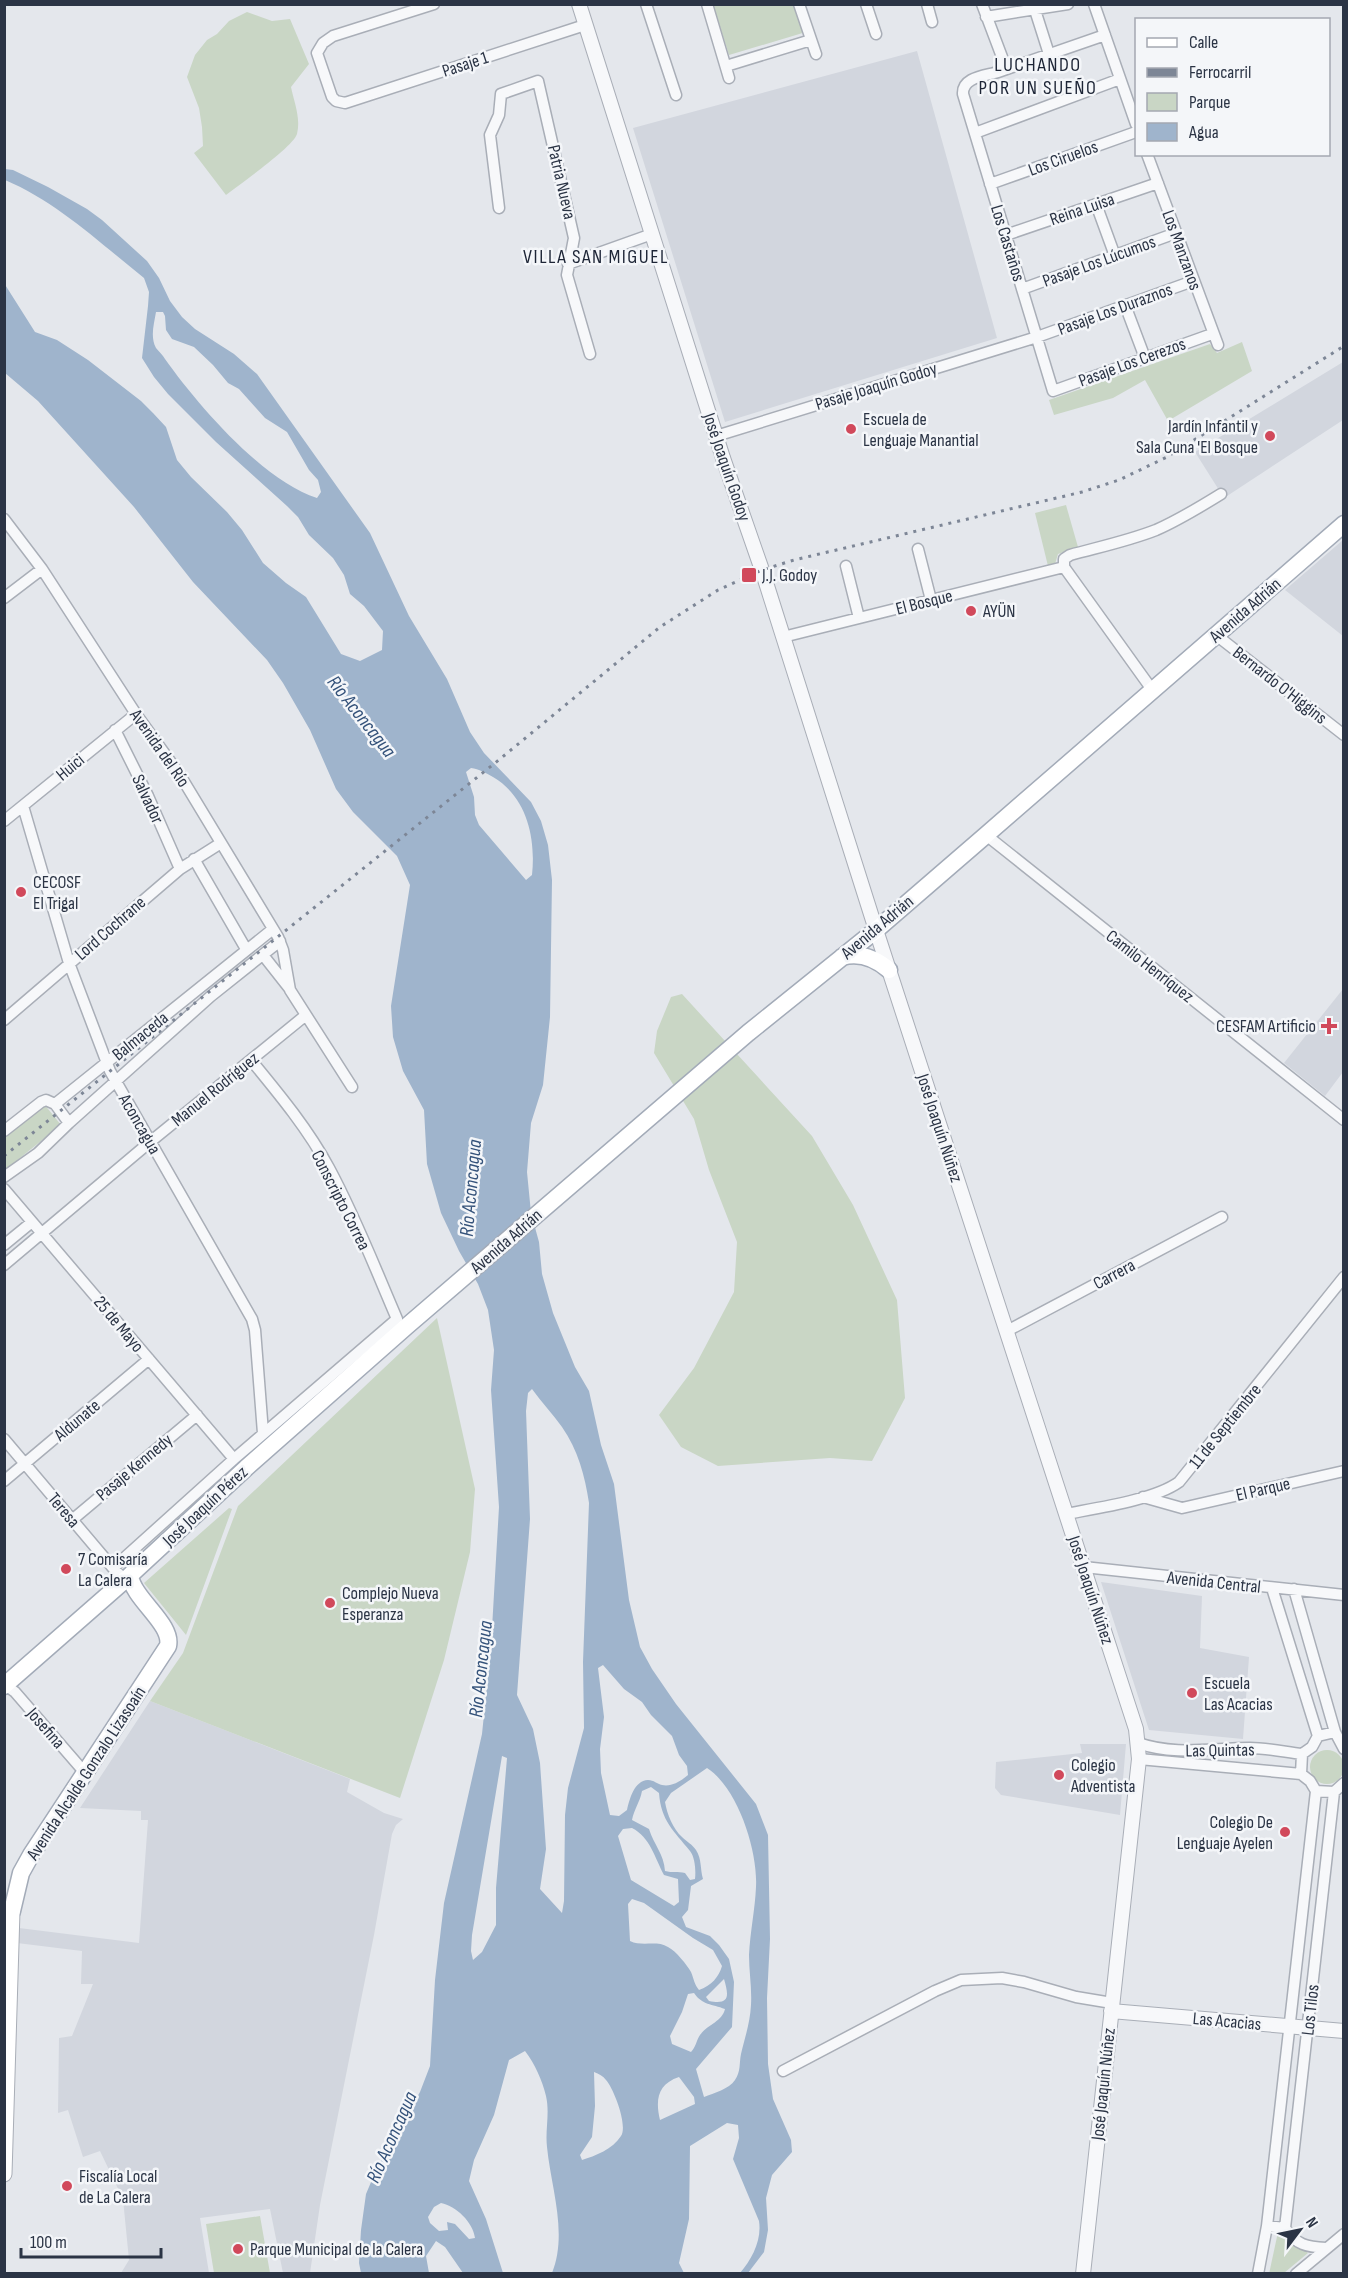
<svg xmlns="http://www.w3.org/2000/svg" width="1348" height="2278" viewBox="0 0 1348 2278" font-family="'Sofia Sans Condensed',sans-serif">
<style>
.built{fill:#d2d6de}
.green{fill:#c9d6c5}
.water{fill:#9fb4cc;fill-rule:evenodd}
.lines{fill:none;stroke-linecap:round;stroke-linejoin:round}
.minor-casing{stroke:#a9aeb7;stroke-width:13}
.tertiary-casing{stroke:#a9aeb7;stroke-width:16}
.secondary-casing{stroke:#a9aeb7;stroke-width:17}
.primary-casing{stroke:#a3abb8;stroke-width:19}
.minor{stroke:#f7f8fa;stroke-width:10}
.tertiary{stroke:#f7f8fa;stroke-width:14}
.secondary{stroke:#fff;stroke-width:15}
.primary{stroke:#fff;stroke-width:16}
.rail{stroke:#7d8696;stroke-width:3;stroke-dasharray:3 6;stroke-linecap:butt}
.poi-dot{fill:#d1495b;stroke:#f4f6f9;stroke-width:2}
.labels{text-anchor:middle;stroke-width:5;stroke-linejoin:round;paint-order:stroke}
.street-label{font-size:18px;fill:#2b3445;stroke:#f4f6f9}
.poi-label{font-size:18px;fill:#2b3445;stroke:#f4f6f9;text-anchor:start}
.neighbourhood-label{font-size:20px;letter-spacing:1.5px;fill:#1d2536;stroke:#f4f6f9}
.water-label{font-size:20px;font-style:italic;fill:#34527a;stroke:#f4f6f9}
</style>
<rect width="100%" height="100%" fill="#e4e7ec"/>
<path class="built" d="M917 51 997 338 725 422 633 128Z
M1343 362V420L1224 498 1195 452Z
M1343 540V636L1285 590Z
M1343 989V1072L1325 1096 1284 1063Z
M1101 1582 1202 1596 1200 1648 1249 1657 1243 1739 1149 1730Z
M150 1701 350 1779 347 1792 384 1813 403 1819 396 1825 392 1834 374 1935 320 2205 310 2273H283L270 2209 200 2218 209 2273H121L129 2260 123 2199 100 2151 83 2157 68 2110 58 2113 59 2038 72 2036 93 1984H81L82 1951 17 1943 19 1928 139 1943 148 1820H141V1811L80 1808Z
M1080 1744H1126L1120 1815 1001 1795 995 1788 996 1762 1082 1753Z"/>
<path class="green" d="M713 5H797L806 32 729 55Z
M247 12 272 21 290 19 309 64 291 87C294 102 301 118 297 134 293 147 240 184 226 195L194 153 203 146 202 127 199 108 187 77 195 55 207 40 217 34 229 21Z
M1242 342 1252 371 1168 421 1145 380 1113 398 1054 415 1049 400 1210 344 1217 353Z
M1066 505 1078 547 1058 554 1055 564 1048 566 1035 513Z
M682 994 812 1136 853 1205 897 1300 905 1398 872 1461 830 1458 718 1466 681 1447 659 1415 694 1368 734 1292 737 1242 709 1170 694 1119 654 1053 657 1031 671 997Z
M44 1104 61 1125 5 1170V1136Z
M437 1318 475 1489 470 1552 444 1660 400 1798 150 1701 183 1653 238 1506Z
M229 1508 232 1509 186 1635 144 1583Z
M1310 1767a17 17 0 1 1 34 0a17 17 0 1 1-34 0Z
M260 2216 270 2273H214L206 2224Z
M1278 2232 1308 2253 1284 2273 1269 2274Z"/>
<path class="water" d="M5 169 13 170 48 187 87 209 102 220 147 261 159 278 170 301 182 317 195 329 234 354 257 374 370 533 409 616 447 679 470 732 484 753 531 802 541 821 548 845 552 880 550 1017 543 1085 531 1123 527 1172 531 1213 539 1242 542 1274 553 1313 575 1367 589 1391 601 1445 614 1484 629 1600 640 1647 652 1669 676 1704 756 1804 768 1835 770 1939 767 1998 768 2064 773 2099 791 2140 792 2152 772 2175 766 2198 768 2230 764 2252 748 2273H740C752 2259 762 2240 759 2221L733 2159 739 2138 738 2125 727 2123 690 2146 689 2219 679 2263 684 2273H552C568 2233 551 2188 547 2147 545 2130 550 2113 546 2096 542 2080 535 2064 525 2051L509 2060 494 2115 474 2160 469 2181 486 2219 503 2273H463L445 2247 436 2241 426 2256 429 2273H361L359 2263 361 2230 366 2194 377 2168 420 2092 430 2066 435 1980 444 1903 482 1734 491 1646 499 1507 491 1390 494 1350 488 1310 478 1284 459 1251 441 1213 427 1164 424 1110 403 1071 393 1037 391 1006 410 885 397 856 353 812 336 789 310 730 283 683 267 660 193 582 134 507 38 401 5 373 4 283 35 332 57 340 88 360 141 401 153 413 166 427 177 460 191 477 227 512 242 530 263 563 286 583 306 597 341 654 360 661 382 650 383 631 364 606 350 594 344 575 333 558 309 535 298 517 287 506 216 442 168 394 154 377 142 358 148 306 149 292 144 278C100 243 57 202 5 180ZM156 312H163L165 316 166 330 172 339 194 347 213 365 228 383 239 389 265 418 287 432 309 470 318 480 321 492 317 498C263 481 197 404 165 359 163 355 159 352 156 348 150 337 154 324 156 312ZM471 768C479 769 486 773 493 777 527 797 536 838 532 875L526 880 479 825 475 815 474 797 466 772ZM532 1389C541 1402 553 1414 562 1427 578 1450 585 1476 589 1503L583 1662 584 1728 568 1788 565 1815 564 1901 562 1913 540 1889 546 1849 540 1763 533 1729 517 1695 530 1519 526 1411 528 1393ZM603 1665 624 1689 642 1702 651 1715 672 1736 679 1755 687 1766 688 1775C681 1781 672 1787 662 1785 657 1784 654 1780 648 1780 634 1781 630 1798 627 1810L619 1816 610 1815 601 1773 600 1749 604 1717 598 1668ZM502 1756 507 1758 496 1888V1925L482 1952 473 1960 471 1951 472 1935ZM707 1768C738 1788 758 1851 756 1887 755 1910 750 1932 749 1955 749 1972 752 1988 751 2005 750 2023 745 2037 741 2054 739 2064 741 2071 735 2080 729 2089 714 2093 704 2097L696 2069 732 2027 734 1982 729 1959 719 1945 710 1936 686 1927 682 1917 688 1910 691 1886 703 1879C700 1869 702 1859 696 1850 692 1844 687 1842 682 1837 673 1829 667 1814 665 1802L671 1793ZM651 1787 659 1793C661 1821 674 1831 690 1851 695 1857 696 1871 695 1879L690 1880 685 1873C678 1871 672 1873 665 1871 664 1854 654 1845 649 1829L632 1820C634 1809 640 1802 642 1791ZM632 1828C650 1837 655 1858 664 1875L678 1879 679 1902 674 1906 631 1880 618 1836 623 1829ZM632 1899 644 1903 693 1938 713 1950 722 1966C719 1977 711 1986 699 1990 694 1984 694 1979 691 1972 687 1965 676 1951 668 1947 657 1940 642 1947 630 1941L628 1904ZM724 1979C729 1996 730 2005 709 2001L706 1997ZM694 1993C702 2005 712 2004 725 2009 722 2022 708 2024 700 2035 696 2041 696 2047 691 2052L672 2044 670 2036 682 2012 688 1994ZM594 2072C599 2074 603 2076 606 2080 614 2089 628 2126 621 2136 613 2149 595 2156 582 2160L580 2155 592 2137 595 2106ZM679 2077 694 2097 695 2104 660 2120C655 2099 658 2084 679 2077ZM441 2203C456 2206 473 2222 475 2238L469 2239 455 2224 447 2222 448 2230 439 2231 430 2223 428 2217 434 2207Z"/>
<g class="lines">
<defs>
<path id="minor" d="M434 4 333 36 323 43 317 53 332 97 336 101 345 103 585 25
M646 4 676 95
M707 4 729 78
M799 4 816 54
M866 4 876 34
M927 4 932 22
M982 4 1002 57V64L998 72C985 76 962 77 963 94L1053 391 1212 334
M1094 4 1136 124
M1035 10 1049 54
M986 17 1068 4
M726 66 811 40
M998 72 1105 35
M975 133 1120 79
M1147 154 1218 345
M990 184 1136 132
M1096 204 1115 256
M499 208 490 135 499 115 501 94 538 81 574 238 567 275 590 354
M1006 235 1158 183
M568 264 652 234
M1022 289 1176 233
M1125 305 1145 358
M716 436 1037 337 1193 281
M4 519 42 569 136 714 180 775 278 937 283 950 290 990 352 1087
M918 549 931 600
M846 566 859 618
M4 598 42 569
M1216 635 1344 735
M783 637 1064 567
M1153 691 1064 567V559L1070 555C1099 547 1128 541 1156 530 1179 520 1200 507 1221 494
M115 730 148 796 180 869
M23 806 69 963 110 1071 252 1319 255 1330 263 1433
M4 821 136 714
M986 835 1344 1120
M194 859 246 949
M263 955 289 988
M4 1020 180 869 221 843
M55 1104 273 929
M55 1104 69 1123
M4 1131 41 1102 46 1100 55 1104
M4 1177 38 1153 69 1123 211 996 280 941
M4 1189 234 1459
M4 1245 32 1222
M4 1265 150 1142 306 1015
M1007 1331 1222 1217
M4 1439 113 1568 125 1580
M4 1481 149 1359
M1143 1497 1182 1508 1344 1471
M1066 1514C1097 1508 1154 1500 1179 1482L1344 1277
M72 1520 197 1415
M1084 1567 1344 1595
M113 1568 234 1459 397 1319C375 1268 355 1216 329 1168 308 1129 279 1094 251 1060
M1272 1588 1318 1736
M1294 1589 1335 1732 1344 1749
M4 1684 15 1692 86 1774
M1335 1732 1318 1736 1312 1747 1302 1754 1301 1774 1310 1781 1316 1791 1334 1792 1344 1783
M1138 1743C1175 1756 1212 1748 1250 1748 1267 1748 1285 1752 1302 1754
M1139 1759 1301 1774
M783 2071 935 1991 961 1980 1002 1978 1024 1982 1076 1997 1112 2003
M1267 2226 1285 2228C1296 2245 1307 2247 1326 2248
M1285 2228 1334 1792
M1258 2274 1267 2226 1316 1791
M1296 2274 1344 2234"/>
<path id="tertiary" d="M579 4 723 458 762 570 876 930 1136 1729 1139 1759 1083 2274
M1111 2011 1344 2031"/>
<path id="secondary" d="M4 2174 12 1911"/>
<path id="primary" d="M842 957C860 952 875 958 889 970
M4 1686 125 1580 246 1468 407 1326 748 1033 876 930 986 835 1344 524
M4 1921 12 1911 21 1873 31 1855 168 1646C173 1624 134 1600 130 1576"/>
</defs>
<use href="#minor" class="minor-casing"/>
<use href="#tertiary" class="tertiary-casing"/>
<use href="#secondary" class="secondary-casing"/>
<use href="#primary" class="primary-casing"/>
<use href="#minor" class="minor"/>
<use href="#tertiary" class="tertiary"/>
<use href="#secondary" class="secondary"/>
<use href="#primary" class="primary"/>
<path class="rail" d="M4 1156 500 759 660 627 718 590 762 570 794 560 1082 492 1119 480 1167 457 1344 346"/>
</g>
<g class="poi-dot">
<circle cx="851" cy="429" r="6"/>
<circle cx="1270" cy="436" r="6"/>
<rect x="741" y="567" width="16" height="16" rx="3"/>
<circle cx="971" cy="611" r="6"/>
<circle cx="21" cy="892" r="6"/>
<path d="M1326 1017h6v6h6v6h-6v6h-6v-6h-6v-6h6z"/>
<circle cx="66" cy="1569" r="6"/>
<circle cx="330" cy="1603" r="6"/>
<circle cx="1192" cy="1693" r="6"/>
<circle cx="1059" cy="1775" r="6"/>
<circle cx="1285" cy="1832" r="6"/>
<circle cx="67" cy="2186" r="6"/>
<circle cx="238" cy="2249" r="6"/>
</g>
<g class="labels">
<g class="street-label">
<text transform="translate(465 64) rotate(-18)" y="6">Pasaje 1</text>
<text transform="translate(1063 158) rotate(-20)" y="6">Los Ciruelos</text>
<text transform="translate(562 182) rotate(77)" y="6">Patria Nueva</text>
<text transform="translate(1082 209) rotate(-19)" y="6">Reina Luisa</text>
<text transform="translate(1008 243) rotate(73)" y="6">Los Castaños</text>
<text transform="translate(1182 250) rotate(70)" y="6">Los Manzanos</text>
<text transform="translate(1099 261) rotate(-20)" y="6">Pasaje Los Lúcumos</text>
<text transform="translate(1115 309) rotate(-20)" y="6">Pasaje Los Duraznos</text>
<text transform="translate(1132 362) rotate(-20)" y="6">Pasaje Los Cerezos</text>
<text transform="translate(876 386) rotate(-17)" y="6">Pasaje Joaquín Godoy</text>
<text transform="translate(727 467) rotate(71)" y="6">José Joaquín Godoy</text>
<text transform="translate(924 602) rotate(-14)" y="6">El Bosque</text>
<text transform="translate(1245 610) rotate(-41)" y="6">Avenida Adrián</text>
<text transform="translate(1280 685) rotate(38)" y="6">Bernardo O'Higgins</text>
<text transform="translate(160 748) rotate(55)" y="6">Avenida del Río</text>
<text transform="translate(70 767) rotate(-40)" y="6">Huici</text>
<text transform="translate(148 799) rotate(65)" y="6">Salvador</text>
<text transform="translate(877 927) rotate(-40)" y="6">Avenida Adrián</text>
<text transform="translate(110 928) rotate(-41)" y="6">Lord Cochrane</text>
<text transform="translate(1150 966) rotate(38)" y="6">Camilo Henríquez</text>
<text transform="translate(140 1036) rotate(-39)" y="6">Balmaceda</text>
<text transform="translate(215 1089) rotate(-39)" y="6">Manuel Rodríguez</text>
<text transform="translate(140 1124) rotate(60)" y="6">Aconcagua</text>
<text transform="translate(940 1128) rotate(72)" y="6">José Joaquín Núñez</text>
<text transform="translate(341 1200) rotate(63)" y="6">Conscripto Correa</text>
<text transform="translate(506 1241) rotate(-41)" y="6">Avenida Adrián</text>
<text transform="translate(1114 1274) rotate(-28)" y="6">Carrera</text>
<text transform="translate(119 1324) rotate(50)" y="6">25 de Mayo</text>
<text transform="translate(77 1420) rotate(-40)" y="6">Aldunate</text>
<text transform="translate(1225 1426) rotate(-51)" y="6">11 de Septiembre</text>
<text transform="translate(134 1467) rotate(-40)" y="6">Pasaje Kennedy</text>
<text transform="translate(1263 1489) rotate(-13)" y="6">El Parque</text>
<text transform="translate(205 1506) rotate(-43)" y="6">José Joaquín Pérez</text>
<text transform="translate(64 1510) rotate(50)" y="6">Teresa</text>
<text transform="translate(1214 1582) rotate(6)" y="6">Avenida Central</text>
<text transform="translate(1091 1590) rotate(72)" y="6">José Joaquín Núñez</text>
<text transform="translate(46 1728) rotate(49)" y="6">Josefina</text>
<text transform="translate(1220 1750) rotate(-1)" y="6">Las Quintas</text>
<text transform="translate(86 1773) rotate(-57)" y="6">Avenida Alcalde Gonzalo Lizasoaín</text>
<text transform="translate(1310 2010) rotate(-84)" y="6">Los Tilos</text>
<text transform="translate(1227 2021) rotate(5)" y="6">Las Acacias</text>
<text transform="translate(1103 2084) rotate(-84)" y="6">José Joaquín Núñez</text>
</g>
<g class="poi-label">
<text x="863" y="425">Escuela de<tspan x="863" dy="21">Lenguaje Manantial</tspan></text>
<text x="1258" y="432" text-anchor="end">Jardín Infantil y<tspan x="1258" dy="21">Sala Cuna 'El Bosque</tspan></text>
<text x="762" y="581">J.J. Godoy</text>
<text x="983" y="617">AYÜN</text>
<text x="33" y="888">CECOSF<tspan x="33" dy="21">El Trigal</tspan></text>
<text x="1316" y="1032" text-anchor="end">CESFAM Artificio</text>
<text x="78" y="1565">7 Comisaría<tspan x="78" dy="21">La Calera</tspan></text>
<text x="342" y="1599">Complejo Nueva<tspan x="342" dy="21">Esperanza</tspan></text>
<text x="1204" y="1689">Escuela<tspan x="1204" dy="21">Las Acacias</tspan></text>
<text x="1071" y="1771">Colegio<tspan x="1071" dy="21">Adventista</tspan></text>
<text x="1273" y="1828" text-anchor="end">Colegio De<tspan x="1273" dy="21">Lenguaje Ayelen</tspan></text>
<text x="79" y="2182">Fiscalía Local<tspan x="79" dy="21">de La Calera</tspan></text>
<text x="250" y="2255">Parque Municipal de la Calera</text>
</g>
<g class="neighbourhood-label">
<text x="1038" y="71">LUCHANDO<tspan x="1038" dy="23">POR UN SUEÑO</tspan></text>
<text x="596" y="263">VILLA SAN MIGUEL</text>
</g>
<g class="water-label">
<text transform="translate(362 716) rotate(52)" y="7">Río Aconcagua</text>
<text transform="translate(470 1188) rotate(-85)" y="7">Río Aconcagua</text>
<text transform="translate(480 1669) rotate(-84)" y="7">Río Aconcagua</text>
<text transform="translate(391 2137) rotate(-66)" y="7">Río Aconcagua</text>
</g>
</g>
<rect width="1348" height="2278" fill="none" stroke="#2b3445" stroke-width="12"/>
<rect x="1135" y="18" width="195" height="138" fill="#f4f6f9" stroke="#a4a8b1" stroke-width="1.5"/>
<rect x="1147" y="38" width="30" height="9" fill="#ffffff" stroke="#a4a8b1" stroke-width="1.5"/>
<text x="1189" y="48" font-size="18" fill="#2b3445">Calle</text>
<rect x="1147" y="68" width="30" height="9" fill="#7d8696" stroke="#a4a8b1" stroke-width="1.5"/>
<text x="1189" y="78" font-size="18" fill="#2b3445">Ferrocarril</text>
<rect x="1147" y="93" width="30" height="18" fill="#c9d6c5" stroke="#a4a8b1" stroke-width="1.5"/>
<text x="1189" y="108" font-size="18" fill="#2b3445">Parque</text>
<rect x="1147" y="123" width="30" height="18" fill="#9fb4cc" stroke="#a4a8b1" stroke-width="1.5"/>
<text x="1189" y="138" font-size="18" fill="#2b3445">Agua</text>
<g transform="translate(1300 2230) rotate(58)" stroke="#f4f6f9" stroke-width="4.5" paint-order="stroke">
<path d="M0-4.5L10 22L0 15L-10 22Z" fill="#2b3445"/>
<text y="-9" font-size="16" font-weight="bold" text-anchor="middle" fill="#2b3445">N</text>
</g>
<path d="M21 2248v9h140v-9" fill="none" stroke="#2b3445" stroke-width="3"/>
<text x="30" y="2248" font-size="18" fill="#2b3445" stroke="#f4f6f9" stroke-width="4.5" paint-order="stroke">100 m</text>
</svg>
